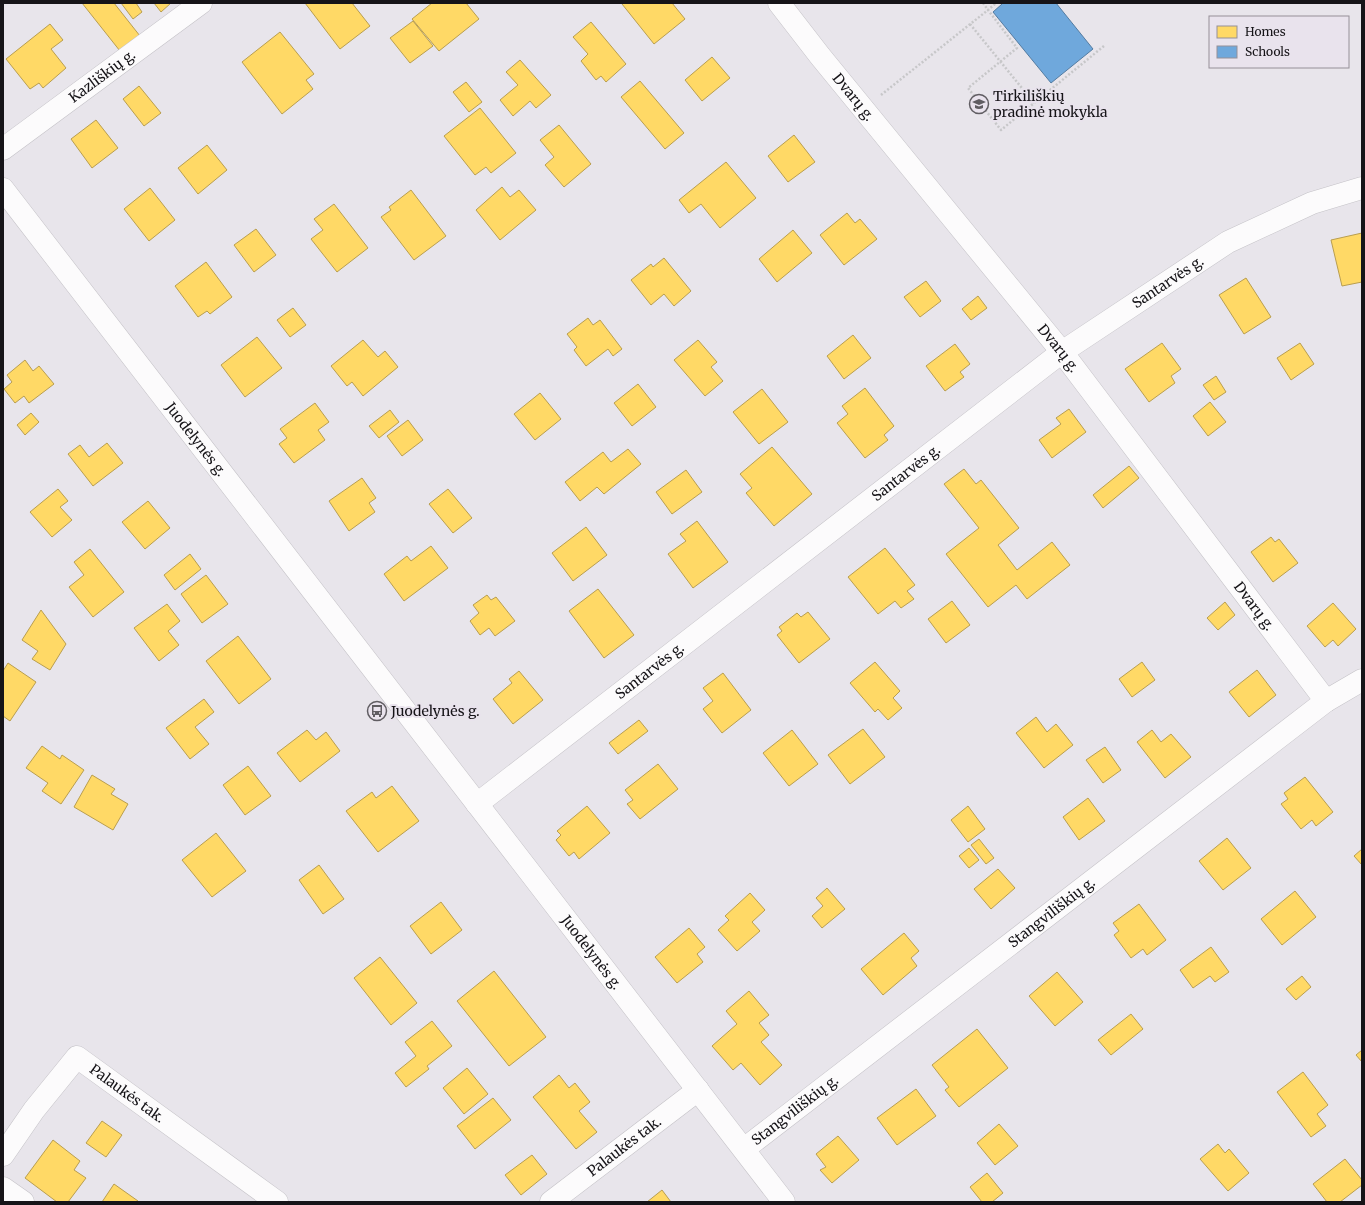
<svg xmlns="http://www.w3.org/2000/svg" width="1365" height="1205" viewBox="0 0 1365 1205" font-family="Merriweather,serif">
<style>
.homes{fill:#ffd966;stroke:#b99e4f}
.schools{fill:#6fa8dc;stroke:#547ca1}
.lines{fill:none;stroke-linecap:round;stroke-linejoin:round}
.street-casing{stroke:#c4c2c7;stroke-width:23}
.path{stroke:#c7c7c9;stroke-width:2.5;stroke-dasharray:2 2;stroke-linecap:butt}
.street{stroke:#fcfbfc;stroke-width:22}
.labels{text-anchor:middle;stroke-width:4;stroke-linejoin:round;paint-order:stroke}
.street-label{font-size:14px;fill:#161418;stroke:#e9e3ed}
.poi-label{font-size:14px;fill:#161418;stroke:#e9e3ed;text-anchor:start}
</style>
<rect width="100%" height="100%" fill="#e8e5eb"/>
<path class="homes" d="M82 3H114L140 36 120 51Z
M121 3H136L142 12 133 19Z
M154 3H171L161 12Z
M305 3H352L370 26 340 49Z
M432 3H466L479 19 439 51 412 19Z
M624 3H672L685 19 654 44 622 4Z
M413 21 433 46 410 63 390 38Z
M591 22 626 64 606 82 601 76 596 80 581 61 588 54 573 37Z
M50 24 63 40 51 49 66 68 43 88 39 83 30 89 6 59Z
M280 32 314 74 306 80 313 89 282 114 242 62Z
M712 57 730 78 702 101 685 80Z
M520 60 551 95 536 108 530 101 513 116 500 100 518 85 506 72Z
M640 81 684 133 665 149 621 97Z
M466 82 482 102 469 112 453 92Z
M139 86 161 113 144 126 123 99Z
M480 108 516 153 491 173 486 167 475 175 444 136Z
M96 120 118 148 92 168 71 139Z
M559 125 591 164 564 187 545 165 554 157 540 140Z
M794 135 815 162 788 182 768 156Z
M207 145 227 170 198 194 178 168Z
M726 162 756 198 720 228 701 204 689 213 679 200Z
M502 187 510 197 519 190 536 210 500 240 476 210Z
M150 188 175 220 149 241 124 209Z
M411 190 446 236 414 260 381 217 391 210 389 207Z
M334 204 368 248 337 272 311 239 323 230 314 219Z
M847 213 855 223 860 219 877 239 844 265 820 235Z
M256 229 276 255 254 272 234 245Z
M793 230 812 253 777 282 759 259Z
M1362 233V282L1342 286 1331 240Z
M664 258 691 291 674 306 664 294 651 305 631 280 651 264 653 267Z
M206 262 232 297 210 314 207 311 198 317 175 286Z
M1246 278 1271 317 1244 334 1219 295Z
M926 281 941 301 920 317 904 297Z
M978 296 987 308 971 320 962 309Z
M293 308 306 325 290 337 277 320Z
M588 318 593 325 600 320 622 349 613 356 608 349 586 366 574 350 577 347 567 334Z
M853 335 871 358 844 379 827 356Z
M257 337 282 368 245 397 221 365Z
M363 340 378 357 385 351 398 367 363 396 352 382 347 386 331 366Z
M698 340 717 362 711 367 723 381 705 396 674 360Z
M1162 343 1181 369 1171 376 1175 383 1149 402 1125 369Z
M1300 343 1314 364 1291 380 1277 358Z
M955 344 970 364 960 372 964 377 945 391 926 366Z
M25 360 33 371 39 366 54 384 29 403 24 396 15 403 4 389 12 382 7 375Z
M1216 376 1226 392 1214 400 1203 385Z
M638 384 656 407 632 426 614 403Z
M865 388 894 426 884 435 888 440 865 458 837 423 848 414 842 406Z
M762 389 788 422 759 444 733 412Z
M540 393 561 419 535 440 514 414Z
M1210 402 1226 422 1208 436 1193 416Z
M315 403 329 422 318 430 325 440 294 463 279 444 287 438 280 429Z
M1069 409 1086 432 1052 458 1039 440 1061 424 1056 418Z
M390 410 399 422 379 438 369 426Z
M31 413 39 422 25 435 17 425Z
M408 420 423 440 402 456 387 436Z
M107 443 123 463 93 486 68 454 80 445 89 457Z
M772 447 812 494 774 526 746 493 752 488 740 474Z
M628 449 641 464 604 494 597 487 580 501 565 482 603 452 611 462Z
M1129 466 1139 478 1103 508 1093 495Z
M964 469 976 484 981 480 1019 528 998 545 1017 570 1052 542 1070 565 1027 599 1016 585 988 607 946 554 979 528 944 484Z
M686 470 702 492 672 514 656 492Z
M362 478 376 498 369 503 375 512 349 531 329 501Z
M58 489 68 501 60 507 72 520 52 537 30 512Z
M448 489 472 518 453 533 429 504Z
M148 501 170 528 145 549 122 522Z
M697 521 728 562 693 588 668 554 686 541 680 534Z
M586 527 607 555 573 581 552 553Z
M1271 537 1275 542 1279 539 1298 563 1273 582 1251 552Z
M431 546 448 568 404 601 384 574 407 556 411 561Z
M885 548 915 585 907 591 914 599 901 608 895 601 878 614 848 577Z
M90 549 124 592 93 617 69 587 84 575 74 562Z
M190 554 201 569 175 590 164 575Z
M206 575 228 604 202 623 181 594Z
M598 589 634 635 604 658 569 611Z
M487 595 491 600 496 597 515 621 495 636 489 628 480 635 470 621 479 613 473 605Z
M952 601 970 625 946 643 928 619Z
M1225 602 1235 615 1218 630 1207 618Z
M1333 603 1356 629 1338 646 1333 640 1325 647 1307 626Z
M167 604 180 621 168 631 179 645 159 661 134 628Z
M41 610 66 644 50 670 32 659 38 651 22 640Z
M808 612 830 639 799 663 777 635 782 631 779 627 797 613 801 617Z
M238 636 271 679 239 704 206 661Z
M875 662 900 691 893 698 902 708 888 720 878 709 875 712 850 683Z
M1142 662 1155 680 1132 697 1119 679Z
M8 663 36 682 10 721 3 716V671Z
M1257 670 1276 695 1249 717 1229 692Z
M519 671 543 700 513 724 493 699 512 683 509 679Z
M723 673 751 710 722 733 703 709 713 701 703 688Z
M204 699 214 712 195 727 209 744 190 759 166 728Z
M1036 717 1047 732 1056 724 1073 745 1044 768 1016 733Z
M639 720 648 731 618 754 609 743Z
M863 729 885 757 850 784 828 755Z
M307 730 316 740 326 732 340 751 300 782 277 753Z
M792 730 818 764 789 786 763 753Z
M1152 730 1161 742 1171 734 1191 757 1165 778 1137 742Z
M42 746 60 759 62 755 84 770 61 804 42 791 48 783 26 768Z
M1105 747 1121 770 1103 783 1086 760Z
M658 764 678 789 640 819 627 804 633 800 625 790Z
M248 766 271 796 245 815 223 785Z
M92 775 115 789 111 794 128 804 113 830 74 807Z
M1305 777 1333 812 1316 826 1312 820 1301 829 1281 804 1288 799 1284 793Z
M392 786 419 821 378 852 346 811 372 792 376 798Z
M1088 798 1105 821 1079 840 1063 817Z
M587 806 610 833 579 859 574 852 569 856 556 840 561 835 557 831Z
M968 806 985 829 968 842 951 820Z
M216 833 246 871 212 897 182 860Z
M1227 838 1251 868 1223 890 1199 861Z
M979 839 994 858 986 864 971 845Z
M969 848 979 860 969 868 959 856Z
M1362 849V865L1354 856Z
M319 865 344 899 323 914 299 880Z
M998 869 1015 888 991 909 974 889Z
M827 888 845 909 822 928 812 916 823 906 816 898Z
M1295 891 1316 917 1282 945 1261 919Z
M750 893 765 910 752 922 760 931 737 951 718 930 729 920 725 916Z
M441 902 462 930 431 954 410 926Z
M1139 904 1166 940 1147 955 1143 949 1131 958 1114 935 1119 931 1113 923Z
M689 928 705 947 697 954 703 962 677 983 655 957Z
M904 933 919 951 911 958 917 966 883 995 861 969Z
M1211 947 1229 972 1215 982 1210 976 1193 988 1180 970Z
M380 957 417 1003 391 1025 354 978Z
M494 971 546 1037 509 1066 457 1001Z
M1057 972 1083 1002 1055 1026 1029 996Z
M1302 976 1311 987 1296 1000 1286 989Z
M749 991 769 1015 759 1023 769 1035 761 1042 782 1065 760 1085 741 1063 733 1070 712 1046 737 1024 726 1011Z
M1131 1014 1143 1029 1111 1055 1098 1040Z
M432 1021 452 1046 427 1066 429 1069 406 1087 395 1073 416 1056 405 1042Z
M977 1029 1008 1068 959 1107 945 1090 949 1087 932 1065Z
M1362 1050V1062L1356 1055Z
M467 1068 488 1094 464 1114 443 1088Z
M1303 1072 1328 1105 1317 1114 1326 1126 1311 1137 1277 1092Z
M559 1075 569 1088 575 1083 590 1102 579 1111 597 1132 576 1149 533 1097Z
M916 1089 936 1116 897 1145 877 1118Z
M493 1098 511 1120 475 1149 457 1126Z
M102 1121 122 1135 106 1157 86 1143Z
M999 1124 1018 1146 995 1165 977 1143Z
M838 1136 859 1160 832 1183 820 1170 826 1167 816 1154Z
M53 1140 80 1161 74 1170 86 1178 68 1202H57L25 1178Z
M1218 1144 1225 1153 1229 1149 1249 1173 1228 1191 1200 1159Z
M532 1155 547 1174 521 1195 505 1175Z
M1345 1159 1362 1180V1185L1340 1202H1327L1313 1184Z
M987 1173 1003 1193 992 1202H982L970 1187Z
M114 1184 138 1201 137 1202H102Z
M662 1190 671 1202H647Z"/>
<path class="schools" d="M1001 3H1056L1093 49 1051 83 993 12 1002 4Z"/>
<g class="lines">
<defs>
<g id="street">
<path id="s1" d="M779 3 820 56 1062 352 1326 701"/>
<path id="s2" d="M3 149 201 3"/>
<path id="s3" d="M3 189 784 1202"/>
<path id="s4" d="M477 804 1062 352 1228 242 1312 203 1362 188"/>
<path id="s5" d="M744 1149 1326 701 1362 680"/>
<path id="s6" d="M3 1155 34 1110 77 1057 277 1202"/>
<path d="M3 1188 23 1202"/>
<path id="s7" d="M551 1202 698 1090"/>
</g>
</defs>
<use href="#street" class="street-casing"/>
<path class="path" d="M983 3 988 10 996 3
M970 24 1034 103
M881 95 988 10 1017 48 968 88 1001 130 1104 46"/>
<use href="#street" class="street"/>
</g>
<defs>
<symbol id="school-ring" viewBox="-11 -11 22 22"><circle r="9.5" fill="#e9e3ed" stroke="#605d62" stroke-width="1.5"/><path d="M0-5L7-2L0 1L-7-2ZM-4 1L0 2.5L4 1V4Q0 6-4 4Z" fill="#605d62"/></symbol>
<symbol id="bus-ring" viewBox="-11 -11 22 22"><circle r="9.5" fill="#e9e3ed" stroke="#605d62" stroke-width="1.5"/><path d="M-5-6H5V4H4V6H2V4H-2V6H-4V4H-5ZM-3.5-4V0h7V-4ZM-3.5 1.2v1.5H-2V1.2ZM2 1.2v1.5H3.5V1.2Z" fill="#605d62"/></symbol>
</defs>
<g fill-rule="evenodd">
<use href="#school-ring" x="968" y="93" width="22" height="22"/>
<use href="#bus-ring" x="366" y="700" width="22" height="22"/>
</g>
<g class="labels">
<g class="street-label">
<text dy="5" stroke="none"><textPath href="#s2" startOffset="123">Kazliškių g.</textPath></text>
<text dy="5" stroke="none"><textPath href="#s1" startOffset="120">Dvarų g.</textPath></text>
<text dy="5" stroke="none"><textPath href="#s4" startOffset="866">Santarvės g.</textPath></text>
<text dy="5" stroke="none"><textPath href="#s1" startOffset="444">Dvarų g.</textPath></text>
<text dy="5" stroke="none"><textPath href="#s3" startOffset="316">Juodelynės g.</textPath></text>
<text dy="5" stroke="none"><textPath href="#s4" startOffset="542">Santarvės g.</textPath></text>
<text dy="5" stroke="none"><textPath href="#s1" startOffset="768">Dvarų g.</textPath></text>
<text dy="5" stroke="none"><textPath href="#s4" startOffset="218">Santarvės g.</textPath></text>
<text dy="5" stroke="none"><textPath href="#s5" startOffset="388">Stangviliškių g.</textPath></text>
<text dy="5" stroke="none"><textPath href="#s3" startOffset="964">Juodelynės g.</textPath></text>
<text dy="5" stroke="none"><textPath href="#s6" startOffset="185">Palaukės tak.</textPath></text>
<text dy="5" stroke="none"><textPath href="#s5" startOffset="64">Stangviliškių g.</textPath></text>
<text dy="5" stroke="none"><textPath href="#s7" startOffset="92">Palaukės tak.</textPath></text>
</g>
<g class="poi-label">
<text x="993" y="101">Tirkiliškių<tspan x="993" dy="16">pradinė mokykla</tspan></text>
<text x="391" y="716">Juodelynės g.</text>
</g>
</g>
<rect width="1365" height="1205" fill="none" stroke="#161418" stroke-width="8"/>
<rect x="1209" y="16" width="140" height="52" fill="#e9e3ed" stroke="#959098"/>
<rect x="1217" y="26" width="20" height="12" fill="#ffd966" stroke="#959098"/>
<text x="1245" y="36" font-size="12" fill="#161418">Homes</text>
<rect x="1217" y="46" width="20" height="12" fill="#6fa8dc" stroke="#959098"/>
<text x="1245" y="56" font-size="12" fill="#161418">Schools</text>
</svg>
